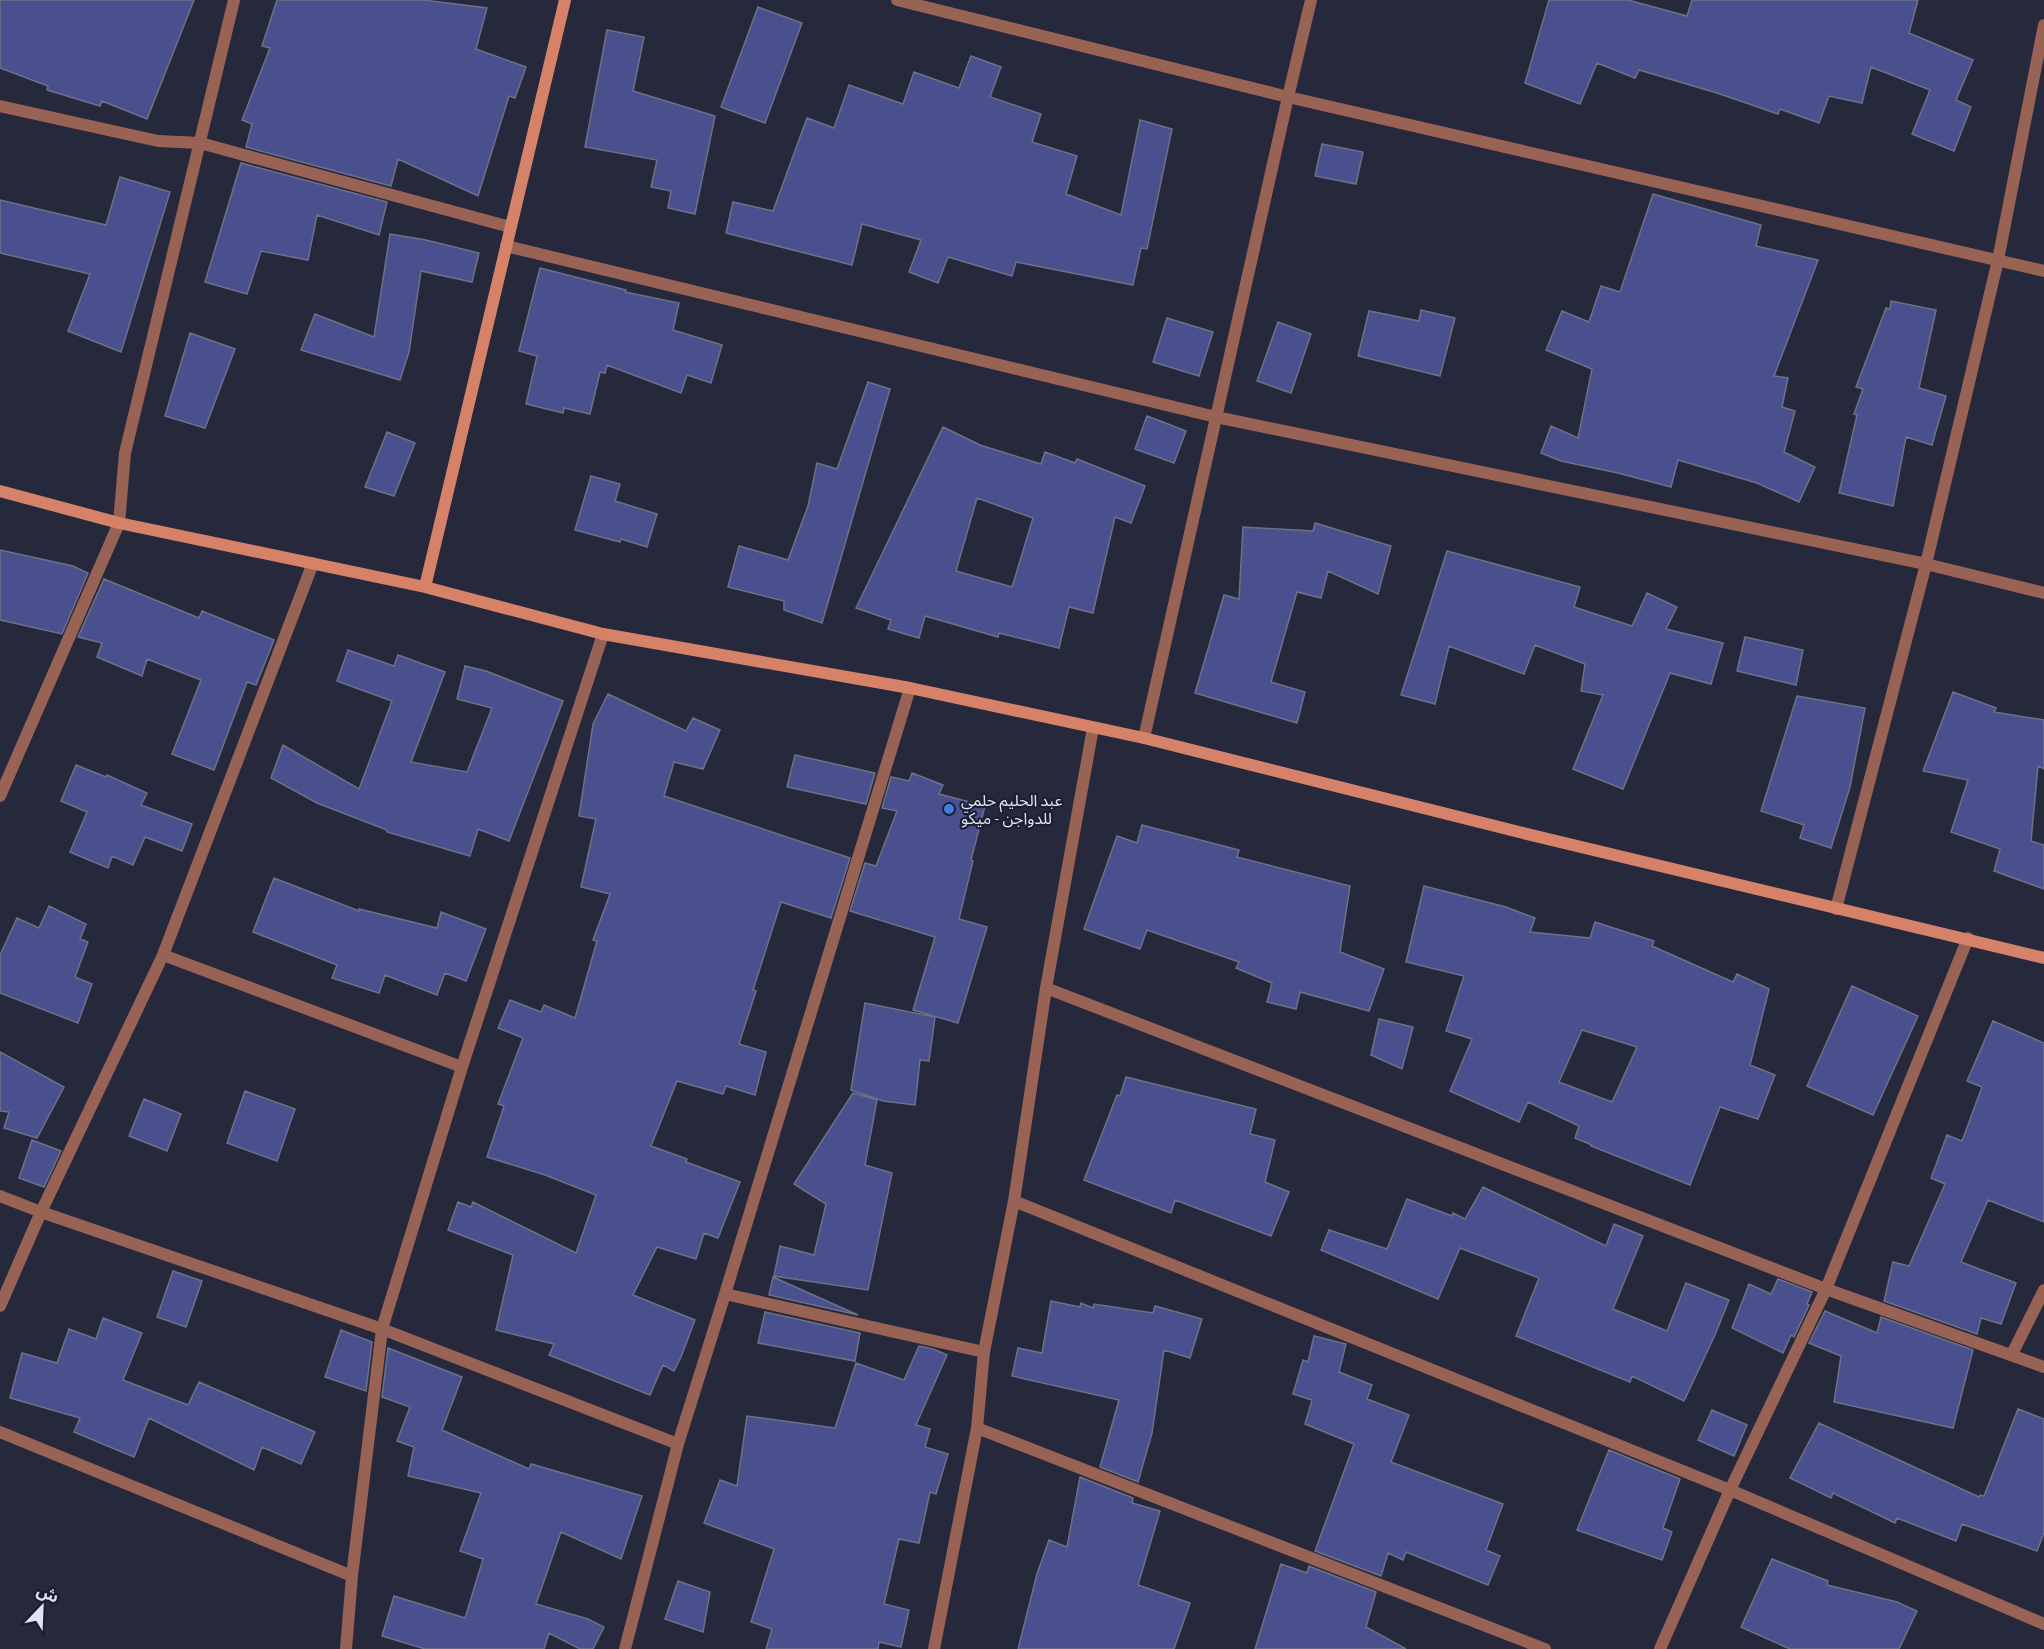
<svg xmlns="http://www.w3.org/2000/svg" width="2044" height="1649" viewBox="0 0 2044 1649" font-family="'Source Sans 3','Noto Sans Arabic',sans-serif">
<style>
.building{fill:#4a508e;stroke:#6d7187;stroke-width:1.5;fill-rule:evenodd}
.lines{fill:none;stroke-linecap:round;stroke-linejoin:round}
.street{stroke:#986354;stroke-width:12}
.secondary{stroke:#d58269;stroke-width:12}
.shop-dot{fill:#3f7fe0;stroke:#1c1f32;stroke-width:2}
.labels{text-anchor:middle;stroke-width:4.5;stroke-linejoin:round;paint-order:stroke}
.poi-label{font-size:16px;fill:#e0e3f0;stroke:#1c1f32;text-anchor:start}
</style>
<rect width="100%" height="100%" fill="#26293c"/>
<path class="building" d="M0 0H194L147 119 102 101 100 106 47 90 48 86 0 68Z
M277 0H423L487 8 476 49 526 67 515 98 509 96 478 196 398 159 391 186 246 147 252 124 242 120 270 48 262 46Z
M1549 0H1628L1687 16 1692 0H1918L1909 33 1973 60 1956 100 1971 107 1954 151 1912 134 1930 90 1871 67 1862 103 1829 96 1819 123 1780 109 1778 114 1717 93 1639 70 1635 78 1597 63 1580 104 1525 83Z
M758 7 802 23 765 123 721 107Z
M607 30 644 37 633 91 715 116 695 214 668 208 671 191 651 187 657 160 585 147Z
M971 56 1001 67 990 97 1041 114 1032 142 1077 156 1066 194 1121 215 1140 120 1172 129 1147 249 1141 248 1133 285 1016 262 1012 276 948 257 938 283 909 272 921 240 862 224 852 265 726 233 733 202 773 211 807 118 834 128 849 85 903 104 914 72 959 88Z
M1322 144 1363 152 1356 184 1315 176Z
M241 163 387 202 379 235 317 215 308 260 261 251 247 294 205 282Z
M120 177 170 192 121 352 68 331 90 274 0 253V200L106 225Z
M1653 194 1761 225 1756 246 1818 260 1774 376 1788 378 1782 407 1795 411 1784 452 1815 467 1799 502 1757 483 1678 460 1671 487 1618 473 1561 461 1541 453 1551 426 1578 438 1592 369 1546 350 1562 311 1589 322 1601 286 1620 292Z
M390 234 426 240 479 253 472 282 421 271 409 352 400 380 301 350 315 314 374 337Z
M540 268 626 290 625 292 679 303 673 330 722 345 711 383 687 375 681 393 607 365 605 373 600 372 590 414 564 408 563 413 526 404 537 356 519 351Z
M1891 301 1936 310 1919 388 1946 396 1932 445 1906 437 1893 506 1839 493 1857 415 1854 414 1863 389 1856 387 1886 308 1890 309Z
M1421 310 1455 318 1440 376 1358 356 1369 311 1419 321Z
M1167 318 1213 332 1199 376 1153 362Z
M1278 322 1311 334 1291 393 1257 381Z
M190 333 235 349 205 428 165 416Z
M868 382 890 389 822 623 784 610V601L728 587 739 546 788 560 808 506 817 463 837 469Z
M1147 416 1186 431 1174 463 1135 449Z
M943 427 980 445 1041 464 1045 452 1075 463 1077 459 1145 486 1131 523 1115 517 1093 613 1069 607 1059 648 999 633 998 637 925 616 919 638 888 629 891 620 856 608ZM977 498 1033 518 1012 587 956 571Z
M387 432 415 443 394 496 365 487Z
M591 476 620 484 615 501 657 514 647 547 621 539 620 542 575 530Z
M1315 523 1391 546 1378 594 1328 571 1321 598 1297 592 1271 682 1305 692 1297 723 1195 693 1224 595 1239 599 1243 527 1313 531Z
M0 550 73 566 88 573 62 634 0 620Z
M1447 551 1580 587 1574 607 1632 626 1647 593 1677 607 1666 629 1723 643 1711 684 1670 673 1623 789 1573 769 1603 695 1581 691 1585 664 1535 645 1524 674 1449 646 1435 704 1401 695Z
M104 579 199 618 202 611 274 640 256 685 247 682 214 770 172 754 201 680 147 659 142 676 97 657 102 643 78 637Z
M1745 637 1803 650 1796 685 1737 671Z
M348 650 394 666 398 655 445 672 411 762 467 772 492 708 457 699 465 666 486 671 563 701 509 841 478 829 470 856 387 832V830L317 803 271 778 283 745 359 789 392 701 337 681Z
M1953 692 1996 708 1994 712 2044 720V769L2038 766 2031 841 2044 845V889L1994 871 2000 849 1951 832 1968 780 1923 771Z
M608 694 686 731 693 718 720 730 703 769 674 762 664 796 850 858 831 918 781 902 753 990 756 991 739 1044 766 1052 755 1095 726 1086 723 1094 677 1081 651 1146 687 1159 686 1162 740 1182 718 1238 704 1233 696 1259 657 1247 633 1295 695 1320 681 1357 674 1371 663 1365 650 1395 549 1355 554 1344 496 1330 513 1255 448 1230 458 1202 471 1207 473 1202 576 1253 596 1195 545 1175 487 1157 504 1106 498 1104 523 1038 498 1028 510 1000 541 1012 544 1005 575 1018 597 941 593 940 610 894 581 887 596 819 579 816 593 724Z
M1797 696 1865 708 1850 787 1831 848 1800 838 1804 825 1761 811Z
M795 755 875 773 866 804 787 787Z
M76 765 106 777 107 775 147 793 141 805 192 824 182 851 145 837 133 865 112 856 108 868 70 852 87 812 61 801Z
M912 773 943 785 939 794 985 806 971 860 973 861 959 919 987 927 958 1023 913 1010 935 937 850 911 865 863 876 866 897 811 882 808 891 777 909 781Z
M1142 825 1239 850 1237 857 1350 886 1340 952 1384 969 1369 1011 1300 992 1296 1009 1267 1002 1272 983 1236 968 1239 962 1147 930 1140 949 1084 929 1117 836 1137 843Z
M274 878 359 911V909L437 928 441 912 486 929 466 981 445 973 437 995 385 975 379 993 332 978 337 965 253 932Z
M1424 886 1506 907 1535 918 1530 932 1590 938 1595 922 1654 941 1652 946 1733 982 1737 974 1769 989 1750 1065 1775 1075 1758 1119 1720 1107 1690 1185 1591 1146 1592 1145 1575 1138 1579 1126 1528 1102 1519 1122 1450 1091 1472 1039 1446 1031 1464 976 1406 962ZM1582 1030 1637 1047 1612 1102 1559 1082Z
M49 906 86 924 80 939 88 942 75 977 92 984 78 1023 0 993V955L17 918 39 928Z
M1852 986 1918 1016 1873 1115 1807 1086Z
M865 1003 935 1017 929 1061 920 1060 915 1105 883 1101 851 1090Z
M1379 1019 1413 1027 1402 1069 1371 1055Z
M1993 1021 2044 1043V1222L1988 1200 1961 1262 2016 1283 2001 1324 1981 1318 1977 1334 1884 1301 1893 1262 1909 1266 1945 1184 1931 1178 1947 1135 1962 1141 1982 1087 1967 1081Z
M0 1052 64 1087 37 1138 4 1128 9 1112 0 1111Z
M1126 1077 1256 1109 1250 1134 1275 1140 1265 1182 1289 1192 1271 1236 1175 1200 1171 1213 1084 1180 1117 1095 1120 1096Z
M245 1091 295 1109 277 1161 227 1143Z
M853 1093 877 1100 865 1165 892 1173 868 1290 774 1276 780 1246 814 1255 826 1204 794 1184Z
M144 1099 181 1114 167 1151 129 1136Z
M32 1140 61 1151 44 1187 19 1178Z
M1483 1187 1606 1246 1614 1224 1643 1236 1613 1309 1667 1331 1686 1283 1729 1300 1715 1335 1684 1401 1632 1376 1630 1382 1516 1336 1539 1278 1460 1248 1438 1299 1321 1250 1329 1230 1387 1249 1407 1199 1452 1216 1453 1213 1465 1219Z
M173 1271 202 1281 186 1327 157 1317Z
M773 1277 858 1315 769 1295Z
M1778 1279 1812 1292 1807 1304 1809 1305 1794 1337 1791 1335 1783 1353 1732 1328 1749 1284 1771 1294Z
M1051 1301 1080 1307 1081 1303 1093 1308 1094 1304 1153 1313 1155 1306 1202 1319 1190 1358 1164 1350 1152 1433 1138 1482 1100 1467 1119 1400 1012 1376 1018 1348 1042 1353Z
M1825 1311 1877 1333 1881 1317 1973 1350 1953 1428 1834 1402 1841 1356 1809 1343Z
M765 1312 860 1333 855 1361 758 1343Z
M103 1318 142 1333 123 1380 188 1405 199 1382 315 1432 301 1464 262 1447 254 1470 149 1418 134 1457 74 1432 80 1418 10 1398 22 1353 57 1363 69 1329 96 1339Z
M341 1330 372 1342 366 1391 325 1377Z
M1314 1336 1346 1344 1339 1372 1372 1385 1367 1399 1409 1415 1391 1462 1503 1504 1486 1550 1500 1556 1488 1585 1406 1552 1403 1560 1388 1553 1381 1576 1315 1551 1354 1444 1305 1424 1312 1400 1293 1394 1303 1360 1308 1362Z
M919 1346 933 1349 947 1355 916 1425 930 1429 925 1447 948 1454 936 1494 930 1492 919 1543 899 1539 884 1604 909 1610 901 1647 879 1642 878 1649H766L772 1629 751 1622 774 1549 704 1523 720 1480 737 1486 747 1416 835 1428 856 1363 904 1380Z
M388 1348 462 1377 442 1430 529 1469 531 1464 642 1496 621 1559 561 1532 536 1604 588 1619 604 1627 593 1649H580L549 1633 544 1649H425L382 1636 394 1596 465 1618 483 1559 460 1551 481 1493 408 1476 414 1447 397 1441 410 1407 382 1397Z
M2018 1409 2044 1419V1533L2037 1551 1962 1524 1956 1541 1897 1518 1895 1523 1833 1493 1831 1498 1790 1478 1819 1423 1979 1497 1980 1495 1984 1496Z
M1712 1410 1747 1425 1734 1456 1698 1440Z
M1609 1450 1680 1479 1663 1528 1672 1532 1662 1560 1577 1530Z
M1080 1477 1133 1498 1132 1503 1160 1511 1138 1585 1190 1603 1174 1649H1018L1037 1574 1049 1540 1067 1547Z
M1772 1559 1828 1581 1827 1585 1897 1602 1917 1611 1899 1649H1790L1741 1627Z
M1281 1564 1307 1573 1309 1566 1376 1592 1366 1627 1406 1649H1255Z
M678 1581 710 1592 703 1632 665 1619Z"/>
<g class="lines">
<path class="street" d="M897 0 1288 97 2044 271
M0 106 158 141 200 143 510 227
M506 246 1216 417 1926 564 2044 593
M1144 738 1288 97 1311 0
M0 796 119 523 125 453 234 0
M1836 909 1926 564 1998 260 2044 25
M163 955 462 1067
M1046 988 1826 1289 2044 1367
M0 1196 41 1212 382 1329 678 1444
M1014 1201 1730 1490 2044 1624
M725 1294 984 1352
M0 1306 41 1212 163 955 313 563
M2012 1354 2044 1290
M977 1428 1545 1649
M0 1432 352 1576
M346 1649 352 1576 382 1329 462 1067 603 634
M625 1649 678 1444 725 1294 910 688
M934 1649 977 1428 984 1352 1014 1201 1046 988 1093 728
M1660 1649 1730 1490 1826 1289 1968 938"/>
<path class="secondary" d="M0 491 119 523 425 587 603 634 910 688 1144 738 1523 833 2044 958
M425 587 565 0"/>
</g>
<circle class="shop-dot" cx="949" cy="809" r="6"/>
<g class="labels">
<g class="poi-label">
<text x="961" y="806">عبد الحليم حلمي<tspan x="961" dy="18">للدواجن - ميكو</tspan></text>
</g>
</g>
<g transform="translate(42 1607) rotate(23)" stroke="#1c1f32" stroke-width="4.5" paint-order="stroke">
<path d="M0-4.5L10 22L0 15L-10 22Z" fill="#e0e3f0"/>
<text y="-9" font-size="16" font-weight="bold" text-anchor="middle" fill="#e0e3f0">ش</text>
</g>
</svg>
